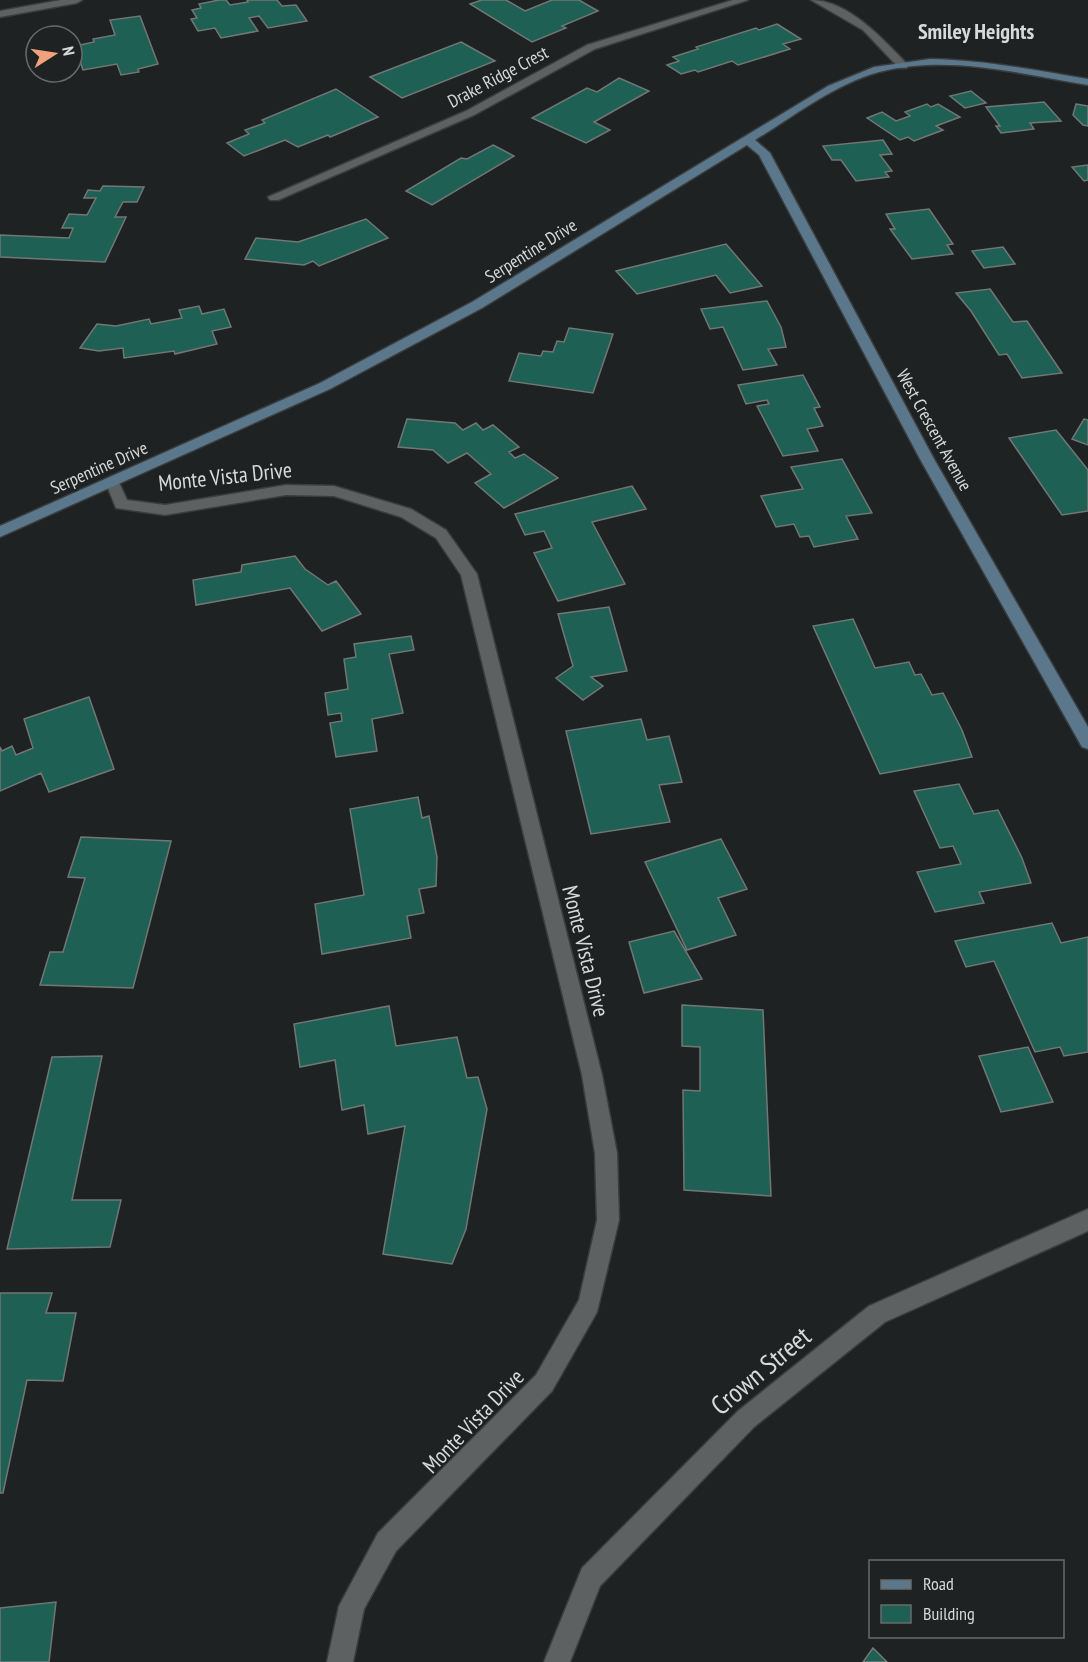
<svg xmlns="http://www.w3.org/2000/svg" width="1088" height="1662" viewBox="0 0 1088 1662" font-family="'PT Sans Narrow',sans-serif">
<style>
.building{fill:#1e6053;stroke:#727675;stroke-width:1.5}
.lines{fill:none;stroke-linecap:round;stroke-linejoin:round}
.street-casing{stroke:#3a3c3d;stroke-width:3}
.secondary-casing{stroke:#3a3c3d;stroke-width:3}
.street{fill:#5d6162;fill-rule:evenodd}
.secondary{fill:#5b778b;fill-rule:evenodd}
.labels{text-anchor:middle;stroke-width:4.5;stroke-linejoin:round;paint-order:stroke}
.far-street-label{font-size:18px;fill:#d7d9da;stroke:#1e2223}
.far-quarter-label{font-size:22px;font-weight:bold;fill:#d7d9da;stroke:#1e2223}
.street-label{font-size:22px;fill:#d7d9da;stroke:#1e2223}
.near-street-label{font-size:27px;fill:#d7d9da;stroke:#1e2223}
</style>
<rect width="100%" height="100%" fill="#1e2223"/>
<path class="building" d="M219 0H226L230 5 248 2 247 0H277L282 6 296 5 307 21 268 28 259 16 249 18 258 31 221 38 215 28 198 31 191 19 197 18 192 10 201 8 199 4Z
M482 0H506L525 11 552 0H579L598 11 562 26 566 28 532 42 470 4Z
M140 16 158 64 138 69 139 72 121 75 117 64 83 70 75 46 94 42 93 39 115 35 110 20Z
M777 24 801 39 783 44 790 49 738 65 732 61 698 72 695 70 681 74 667 65 679 61 673 57 698 49 696 47 756 28 759 30Z
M461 42 495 61 402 98 370 77Z
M619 78 649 91 594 122 610 130 586 143 532 118 587 88 597 92Z
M336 89 378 117 330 137 328 135 298 147 285 140 244 156 227 143 249 134 245 130 265 123 262 120Z
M971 91 986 103 965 108 950 96Z
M1044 102 1061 121 1030 123 1034 129 1001 133 996 126H1000L986 107Z
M927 104 931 107 938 104 960 117 936 126 943 130 914 141 908 137 900 140 867 118 882 112 896 121 910 116 905 112Z
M1076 104 1088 106V126L1083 125 1073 115Z
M883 140 892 154 880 155 892 171 885 172 889 177 856 181 841 160H832L823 146Z
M493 145 514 156 432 205 406 191 461 158 467 159Z
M1088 165V180L1084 181 1072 167Z
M103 186 144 187 137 202H123L115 217H126L105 262 0 257V235L69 238 73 228H62L69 214 87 215 96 198H84L88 190 100 191Z
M929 209 953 244 947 245 953 254 912 259 890 229H895L886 214Z
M366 219 388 238 319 266 313 261 304 265 245 259 256 238 298 242Z
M726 244 762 286 730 293 716 275 637 294 616 271Z
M1003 247 1015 264 984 268 972 251Z
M990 289 1013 322 1027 321 1062 373 1022 378 1007 354 999 355 971 311 956 293Z
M767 301 781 327 786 347 768 349 777 365 743 370 723 327 710 329 701 309Z
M199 306 202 314 224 309 231 327 212 331 217 344 175 354 174 351 124 358 123 348 99 351 80 348 97 324 116 326 149 319 151 324 182 318 179 310Z
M569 328 613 334 593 393 509 381 519 353 541 356 543 351 553 352 557 341 564 342Z
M803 375 820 407 814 408 823 426 807 429 818 451 783 456 757 406 769 404 767 400 746 404 738 385Z
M407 419 455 423 463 430 476 423 483 430 493 425 519 447 509 452 515 458 524 454 558 478 504 508 475 483 491 474 467 453 448 463 433 450 398 447Z
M1084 419 1088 420V445L1072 439Z
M1056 430 1088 470V511L1062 515 1009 438Z
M842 459 872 513 846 516 858 539 814 547 809 536 800 537 794 524 776 527 761 496 803 489 791 467Z
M632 486 646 509 592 522 625 584 558 601 534 553 552 548 544 531 525 535 515 514Z
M295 556 305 569 328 585 336 581 361 614 322 631 290 588 196 605 193 580 241 572 242 565Z
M609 607 627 671 591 677 603 686 583 700 556 678 573 666 558 614Z
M853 619 875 668 909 662 915 675 921 674 932 695 943 693 962 730 972 757 880 774 813 626Z
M411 636 414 650 389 654 403 713 372 719 377 751 336 757 330 723 342 721 341 713 328 715 325 693 348 689 344 659 356 657 354 644Z
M89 697 114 769 49 792 41 773 0 791V747L2 751 12 746 16 755 33 748 24 719Z
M641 719 647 740 669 736 682 782 659 785 670 822 591 834 566 731Z
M959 784 974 814 998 810 1022 858 1031 883 979 892 984 903 935 912 917 872 961 864 953 846 940 848 914 791Z
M418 797 422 818 429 816 437 857 436 886 419 889 424 913 407 916 411 938 322 954 315 904 364 895 350 809Z
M81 837 171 841 133 988 40 985 50 952H63L85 878 68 877Z
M721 839 747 889 718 898 736 935 687 950 645 862Z
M1052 923 1061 943 1088 937V1052L1064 1056 1060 1047 1035 1052 994 961 966 967 955 941Z
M674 931 702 979 644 993 629 942Z
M682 1005 763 1010 771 1196 684 1190 683 1090 700 1091V1047L682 1046Z
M389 1006 396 1046 457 1037 467 1078 478 1077 487 1109 466 1229 452 1264 383 1254 405 1126 368 1134 364 1105 342 1110 335 1060 300 1067 294 1024Z
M1028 1047 1053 1102 1001 1112 979 1056Z
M102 1056 72 1200H121L110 1247 7 1249 52 1057Z
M0 1293H52L46 1313H76L63 1381 27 1380 3 1493H0Z
M56 1602 49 1662H0V1608Z
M873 1648 887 1662H863Z"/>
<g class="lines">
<defs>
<path id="street" d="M61 0H82L77 3 0 17V11Z
M733 0H748L595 49 474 115 278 200H270L268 197 466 111 587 45Z
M811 0C848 0 883 39 907 64V68H899L863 30Z
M112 476 117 478 127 500 165 505 286 485 334 486 411 509 446 530 477 574 602 1075 617 1153 619 1220 597 1312 552 1391 396 1551 364 1609 353 1662H327L339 1606 378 1533 536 1375 579 1300 597 1220 595 1153 582 1075 461 575 436 538 401 517 334 496 286 495 165 515 116 508 105 481Z
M1088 1209V1231L885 1322 754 1427 600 1586 570 1662H544L582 1568 738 1411 869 1306Z"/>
<path id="secondary" d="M930 59C984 60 1035 70 1088 79V85C1021 74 947 54 879 72 835 84 794 116 755 140L770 153 934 459 1088 727V749L1082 747 920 459 759 155 747 145 482 308 330 389 0 537V526L320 383 472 302 828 86 874 67Z"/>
</defs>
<use href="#street" class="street-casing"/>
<use href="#secondary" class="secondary-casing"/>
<use href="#street" class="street"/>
<use href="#secondary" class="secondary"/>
</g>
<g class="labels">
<g class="far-street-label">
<text transform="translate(498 77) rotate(-28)" y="6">Drake Ridge Crest</text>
<text transform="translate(531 251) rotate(-32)" y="6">Serpentine Drive</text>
<text transform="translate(934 430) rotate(61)" y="6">West Crescent Avenue</text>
<text transform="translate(99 468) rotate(-24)" y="6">Serpentine Drive</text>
</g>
<g class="far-quarter-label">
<text x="976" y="39">Smiley Heights</text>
</g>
<g class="street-label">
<text transform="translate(225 476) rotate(-6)" y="8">Monte Vista Drive</text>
<text transform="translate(586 951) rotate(76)" y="8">Monte Vista Drive</text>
<text transform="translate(473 1421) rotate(-46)" y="8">Monte Vista Drive</text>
</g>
<g class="near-street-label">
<text transform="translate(761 1371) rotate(-40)" y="9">Crown Street</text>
</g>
</g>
<rect x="869" y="1560" width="195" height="78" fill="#1e2223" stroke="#686b6c" stroke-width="1.5"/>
<rect x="881" y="1580" width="30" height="9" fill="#5b778b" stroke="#686b6c" stroke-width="1.5"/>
<text x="923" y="1590" font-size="18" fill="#d7d9da">Road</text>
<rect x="881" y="1605" width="30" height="18" fill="#1e6053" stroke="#686b6c" stroke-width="1.5"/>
<text x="923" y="1620" font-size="18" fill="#d7d9da">Building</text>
<g transform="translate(54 54) rotate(78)"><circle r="28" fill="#1e2223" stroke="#686b6c" stroke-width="1.5"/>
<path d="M0-4.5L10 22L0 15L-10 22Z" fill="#f1a17c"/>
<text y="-9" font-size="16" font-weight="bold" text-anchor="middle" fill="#d7d9da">N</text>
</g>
</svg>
